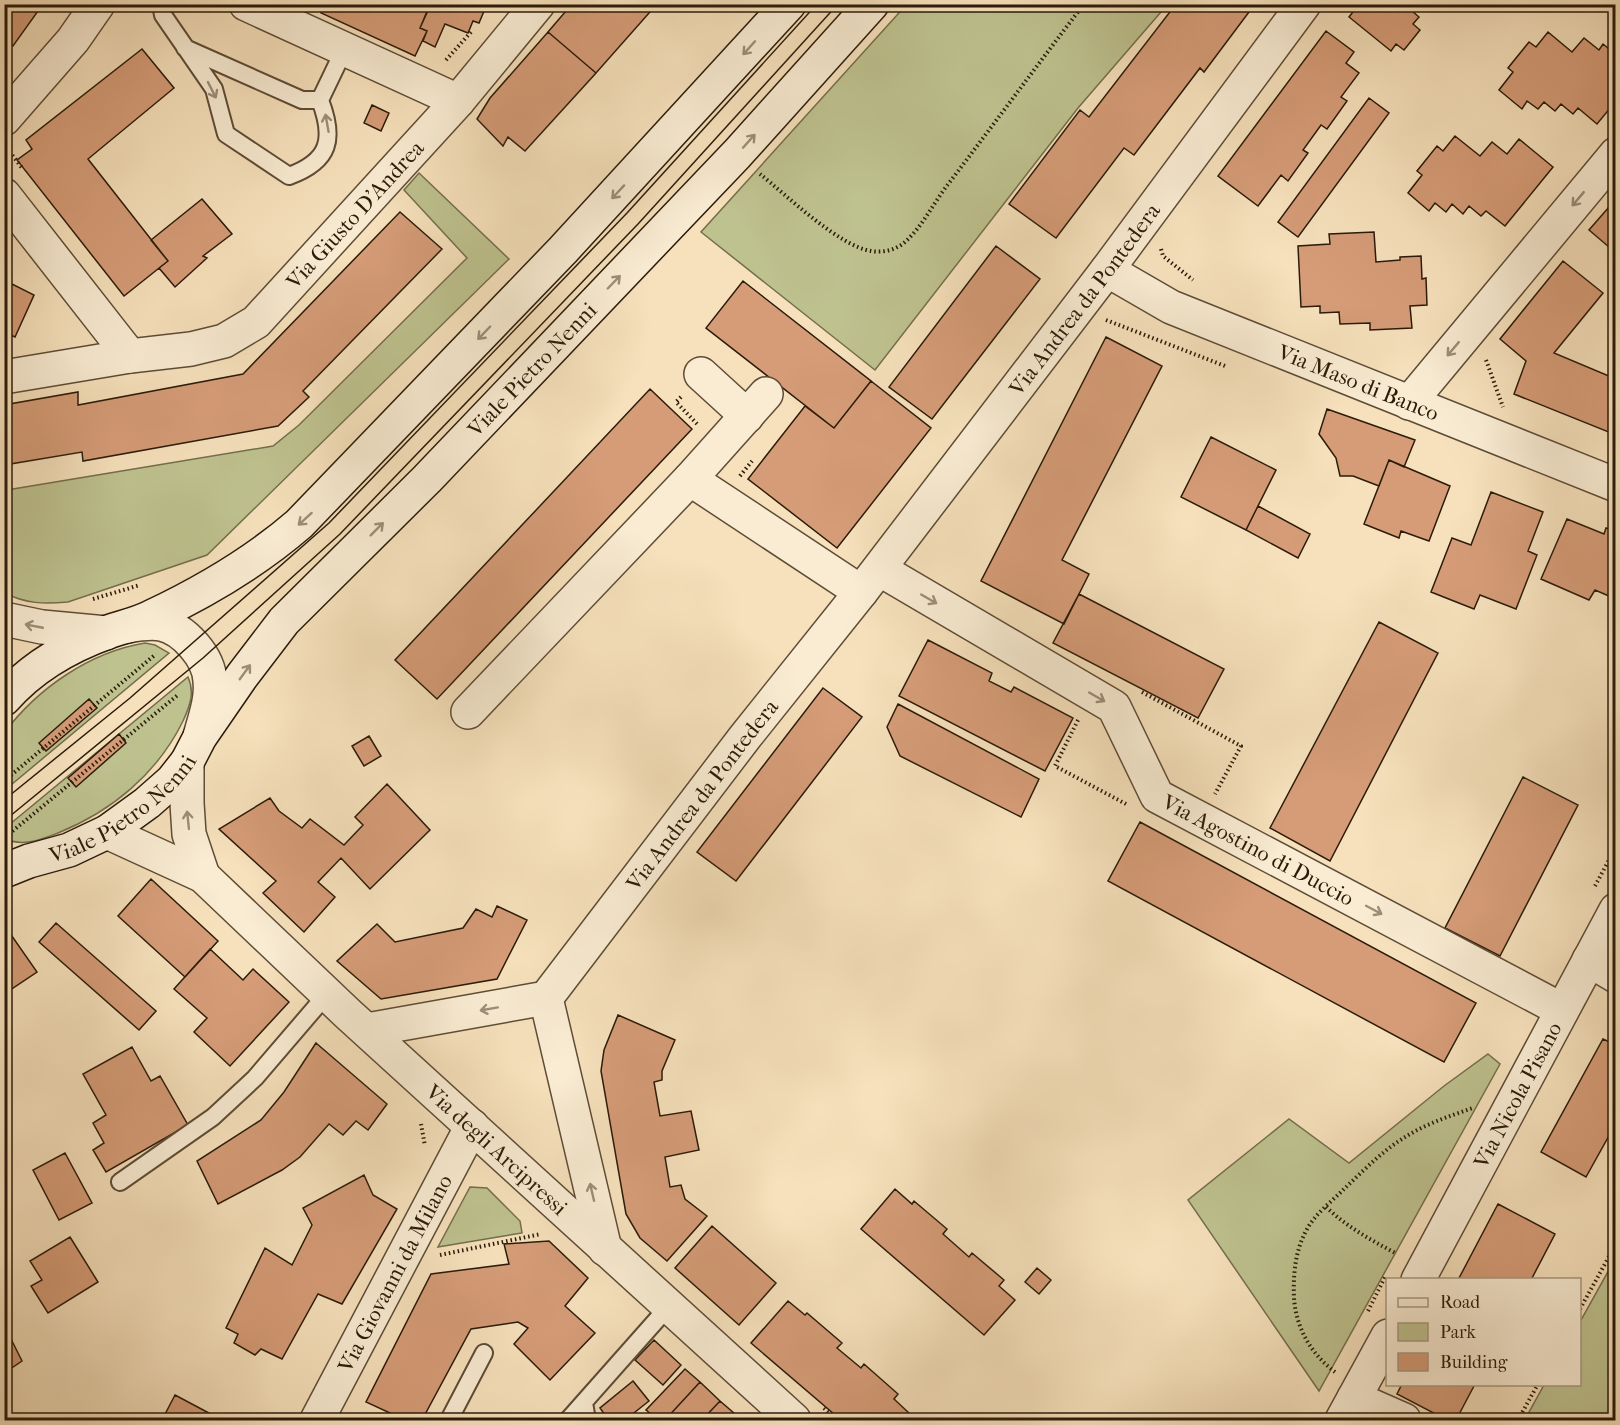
<svg xmlns="http://www.w3.org/2000/svg" width="1620" height="1425" viewBox="0 0 1620 1425" font-family="'IM FELL French Canon',serif">
<style>
.green{fill:#bec28f;stroke:#746e4c;stroke-width:1.5}
.building{fill:#d59c77;stroke:#2b1b0a;stroke-width:1.5}
.lines{fill:none;stroke-linecap:round;stroke-linejoin:round}
.service-casing{stroke:#5e4c36;stroke-width:20}
.minor-casing{stroke:#5e4c36;stroke-width:36}
.tertiary-casing{stroke:#5e4c36;stroke-width:36}
.secondary-casing{stroke:#2b1b0a;stroke-width:36}
.path{stroke:#2b1b0a;stroke-width:4;stroke-dasharray:1.5 3;stroke-linecap:butt}
.service{stroke:#f9ecd3;stroke-width:16}
.minor{stroke:#f9ecd3;stroke-width:33}
.tertiary{stroke:#f9ecd3;stroke-width:33}
.secondary{stroke:#f9ecd3;stroke-width:33}
.tram{stroke:#2b1b0a;stroke-width:1.5}
.oneway{stroke:#9c8e79}
.labels{text-anchor:middle;stroke-width:4.5;stroke-linejoin:round;paint-order:stroke}
.street-label{font-size:22px;fill:#2b1b0a;stroke:#f9ecd3}
</style>
<rect width="100%" height="100%" fill="#f6e1bc"/>
<filter id="stains"><feTurbulence type="fractalNoise" baseFrequency=".00333" numOctaves="4"/><feColorMatrix values="0 0 0 0 .2 0 0 0 0 .09 0 0 0 0 .02 0 0 0 .5 -.17"/></filter>
<radialGradient id="worn" r=".72"><stop offset=".6" stop-color="#630" stop-opacity="0"/><stop offset="1" stop-color="#630" stop-opacity=".3"/></radialGradient>
<path class="green" d="M907 4 1167 5 1078 108 875 370 701 232Z
M419 173 509 259 207 555 68 602C44 604 26 604 5 593V495L13 489 273 446 299 425 467 258 404 190Z
M145 643 155 645 169 653 5 790 4 733C38 688 90 652 145 643Z
M188 677C195 692 190 706 183 721 157 774 112 811 58 833 42 839 21 848 5 838L4 829Z
M1488 1054 1500 1064 1319 1391 1188 1200 1289 1119 1349 1163 1444 1086Z
M470 1187 487 1188 520 1221 522 1233 438 1247Z
M1615 1259V1420H1539L1528 1414 1544 1385 1580 1384V1322Z"/>
<path class="building" d="M4 4H43L13 46 4 39Z
M325 4H418L428 9 420 28 427 31 415 56 321 13Z
M431 4H487L479 23 473 21 468 33 445 24 435 47 423 41 427 31 420 28Z
M572 4H657L596 73 548 32Z
M1176 4H1255L1204 72 1200 68 1134 155 1124 148 1056 238 1009 204 1080 110 1089 117Z
M1359 4H1404L1419 17 1413 24 1420 30 1404 50 1396 44 1391 51 1349 17Z
M1326 31 1354 52 1346 63 1359 73 1341 97 1347 101 1327 129 1321 125 1303 150 1308 153 1288 181 1281 175 1258 206 1218 176Z
M548 32 596 73 525 151 508 137 503 146 477 119 490 98Z
M1548 32 1572 52 1584 38 1599 50 1603 44 1614 53 1616 50V101L1597 124 1578 108 1573 114 1561 104 1555 111 1544 102 1538 109 1527 101 1522 109 1499 90 1513 72 1508 68 1529 42 1536 47Z
M142 49 174 88 88 159 168 261 124 296 17 160 32 149 26 140Z
M1369 98 1389 113 1298 237 1278 222Z
M372 105 389 113 381 131 364 123Z
M1455 136 1480 156 1492 142 1507 154 1519 139 1553 167 1505 226 1486 211 1481 216 1469 206 1463 214 1452 204 1446 212 1435 203 1429 211 1408 193 1422 175 1417 171 1437 146 1443 151Z
M202 199 232 234 203 256 207 258 175 287 159 268 168 261 151 240Z
M1616 199V253L1589 230Z
M400 212 442 249 303 391 309 397 278 426 83 461 82 452 4 465V405L78 392V405L243 374Z
M1374 232 1376 262 1400 260V257L1421 256 1422 279 1426 278 1427 305 1410 306 1412 328 1370 330V323L1340 324 1339 312 1320 313V306L1301 307 1298 246 1330 244 1329 234Z
M996 246 1040 279 932 419 889 387Z
M1563 261 1603 293 1554 353 1616 379V435L1514 394 1526 361 1500 339Z
M4 280 34 295 15 337 4 332Z
M743 281 871 381 834 428 706 328Z
M1106 337 1162 366 1062 560 1089 574 1064 624 981 581Z
M871 381 931 428 837 548 748 479 805 406 834 428Z
M650 389 692 429 437 699 395 660Z
M1327 409 1415 440 1404 467 1389 460 1379 486 1353 476H1340L1336 458 1319 434Z
M1211 437 1276 470 1246 530 1181 497Z
M1389 460 1450 486 1429 541 1401 531 1399 538 1364 524Z
M1491 492 1543 512 1528 551 1537 555 1516 609 1480 595 1474 609 1431 592 1452 538 1471 545Z
M1258 506 1310 534 1298 558 1246 530Z
M1567 519 1604 534 1606 528 1616 531V599L1595 590 1589 600 1541 579Z
M1079 594 1224 669 1198 718 1053 643Z
M1379 622 1438 653 1330 861 1270 828Z
M928 640 992 673 989 681 1011 692 1014 687 1073 718 1045 771 899 696Z
M823 688 862 717 736 881 697 852Z
M89 699 97 708 46 751 39 743Z
M898 704 1039 779 1021 817 900 756 887 727Z
M119 734 126 743 76 787 68 778Z
M369 736 381 756 364 766 352 746Z
M1523 777 1578 805 1500 956 1445 928Z
M387 784 430 830 370 889 341 858 318 882 335 897 304 932 263 893 276 881 219 829 270 798 279 811 302 828 310 819 344 845 363 825 355 817Z
M1140 822 1476 1003 1444 1062 1108 881Z
M151 879 218 941 185 977 118 916Z
M497 906 527 920 497 979 381 999 337 961 377 924 395 942 463 928 476 909 492 917Z
M56 923 156 1011 139 1030 39 942Z
M7 929 37 972 4 994V931Z
M210 949 243 980 253 969 289 1002 230 1066 194 1032 207 1018 174 989Z
M618 1015 675 1040 662 1071V1080L654 1082 660 1116 691 1111 699 1150 665 1157 670 1187 681 1185 685 1199 707 1216 667 1261 640 1238 626 1214 601 1071 604 1050Z
M1603 1039 1616 1045V1123L1586 1177 1541 1152Z
M316 1043 387 1104 368 1130 356 1121 343 1135 329 1124 300 1157 282 1170 218 1204 197 1161 261 1120 284 1092Z
M132 1047 151 1081 160 1076 188 1125 106 1172 93 1150 104 1143 93 1123 106 1115 83 1074Z
M65 1153 92 1203 59 1220 33 1170Z
M364 1175 373 1195 397 1209 342 1304 318 1294 282 1359 261 1349 255 1355 234 1343 238 1334 226 1328 265 1248 292 1265 312 1225 303 1208Z
M895 1189 912 1204 914 1201 947 1229 943 1234 969 1257 972 1253 1004 1280 999 1286 1015 1300 984 1335 861 1229Z
M1498 1204 1555 1234 1531 1280H1458Z
M712 1226 776 1283 739 1325 675 1268Z
M70 1237 98 1282 48 1313 31 1286 42 1280 30 1261Z
M549 1241 588 1278 565 1306 595 1333 550 1380 514 1344 528 1328 518 1322 471 1329 422 1420H405L366 1402 431 1274 509 1264 504 1244Z
M1037 1268 1051 1280 1039 1294 1025 1282Z
M788 1301 805 1315 807 1313 842 1343 837 1348 861 1368 864 1364 898 1394 894 1399 909 1413 903 1420H841L751 1343Z
M9 1335 22 1361 4 1373V1337Z
M654 1340 681 1365 663 1385 635 1360Z
M685 1369 700 1382 665 1420H658L646 1410Z
M633 1381 649 1401 625 1420H598L605 1415 600 1408Z
M700 1382 720 1401 702 1420H665Z
M1402 1384H1475L1456 1420H1447L1397 1394Z
M175 1395 222 1420H162Z
M720 1401 742 1420H702Z"/>
<g class="lines">
<defs>
<path id="service" d="M161 4 163 15 214 89 226 134 289 176C330 161 335 139 320 100L344 50
M185 48 302 100H320
M120 1182 213 1117 255 1078 327 994
M584 1403 587 1420
M449 1420 484 1353
M568 1420 669 1306"/>
<g id="minor">
<path d="M246 4 458 101"/>
<path d="M4 119 73 40 98 4"/>
<path id="s1" d="M4 195 130 356 191 349 224 341 256 322 458 101 538 4"/>
<path id="s2" d="M1107 270 1171 307 1616 485"/>
<path d="M701 374 747 416"/>
<path d="M4 377 130 356"/>
<path d="M1409 403 1616 154"/>
<path d="M690 479 861 592"/>
<path id="s3" d="M879 569 1114 707 1157 796 1562 1010"/>
<path d="M4 619 42 627 106 633"/>
<path d="M468 712 690 479 766 394"/>
<path d="M1589 960 1616 976"/>
<path d="M546 998 605 1249"/>
<path id="s4" d="M367 1030 546 998 745 737 861 592 1107 270 1304 4"/>
<path id="s5" d="M1418 1280 1616 910"/>
<path d="M1354 1398 1404 1420"/>
<path id="s6" d="M317 1420 472 1126"/>
<path d="M1342 1420 1388 1336"/>
</g>
<g id="tertiary">
<path d="M128 626C139 624 150 622 161 624 184 629 209 657 210 681 212 699 205 718 200 736"/>
<path d="M187 762V803L189 834 203 876"/>
<path id="s7" d="M107 832 203 876 347 1013 794 1420"/>
</g>
<g id="secondary">
<path d="M4 699C32 667 69 646 108 632 122 627 137 624 151 617 204 592 255 562 299 524L563 250 789 4"/>
<path id="s8" d="M4 871 29 861 69 850 107 832 147 803 172 781 187 762 200 737 242 676 284 621 427 479 737 154 872 4"/>
</g>
</defs>
<use href="#service" class="service-casing"/>
<use href="#minor" class="minor-casing"/>
<use href="#tertiary" class="tertiary-casing"/>
<use href="#secondary" class="secondary-casing"/>
<path class="path" d="M446 60 471 32
M7 148 22 168
M760 174C786 195 839 246 871 251 883 253 896 250 905 242 923 226 934 202 949 183 994 124 1038 64 1084 4
M1161 249 1163 256 1193 280
M1106 320 1225 366
M1486 360 1503 407
M681 397 676 402 699 426
M740 476 752 461
M93 599 140 585
M1142 692 1241 746 1215 794
M1078 720 1055 766 1126 804
M4 781 156 654
M9 834 179 694
M1595 886 1616 847
M421 1124 425 1146
M1326 1207C1347 1227 1371 1240 1397 1254
M440 1255 541 1234
M1580 1309 1616 1244
M1368 1311 1386 1275
M1335 1372C1311 1354 1296 1328 1294 1298 1293 1276 1295 1251 1306 1231 1314 1215 1330 1203 1343 1190 1361 1173 1380 1153 1402 1139 1423 1125 1449 1116 1473 1108
M824 1408 837 1420
M1518 1420 1538 1384"/>
<use href="#service" class="service"/>
<use href="#minor" class="minor"/>
<use href="#tertiary" class="tertiary"/>
<use href="#secondary" class="secondary"/>
<path class="tram" d="M4 800 130 698 329 523 627 213 817 4
M4 821 203 658 340 534 638 224 838 4"/>
</g>
<defs><path id="oneway-shaft" d="M-6 0H5M1.5-3L5.5 0L1.5 3" fill="none" stroke-width="1.6" stroke-linecap="round" stroke-linejoin="round" transform="scale(1.5)"/></defs>
<g class="oneway">
<use href="#oneway-shaft" transform="translate(749 48) rotate(132)"/>
<use href="#oneway-shaft" transform="translate(212 90) rotate(63)"/>
<use href="#oneway-shaft" transform="translate(327 123) rotate(-100)"/>
<use href="#oneway-shaft" transform="translate(749 141) rotate(-48)"/>
<use href="#oneway-shaft" transform="translate(618 192) rotate(133)"/>
<use href="#oneway-shaft" transform="translate(1578 199) rotate(130)"/>
<use href="#oneway-shaft" transform="translate(614 282) rotate(-46)"/>
<use href="#oneway-shaft" transform="translate(484 333) rotate(134)"/>
<use href="#oneway-shaft" transform="translate(1453 349) rotate(130)"/>
<use href="#oneway-shaft" transform="translate(305 519) rotate(138)"/>
<use href="#oneway-shaft" transform="translate(377 529) rotate(-45)"/>
<use href="#oneway-shaft" transform="translate(929 599) rotate(30)"/>
<use href="#oneway-shaft" transform="translate(34 626) rotate(-169)"/>
<use href="#oneway-shaft" transform="translate(245 672) rotate(-54)"/>
<use href="#oneway-shaft" transform="translate(1097 697) rotate(30)"/>
<use href="#oneway-shaft" transform="translate(188 820) rotate(-96)"/>
<use href="#oneway-shaft" transform="translate(1374 910) rotate(28)"/>
<use href="#oneway-shaft" transform="translate(489 1009) rotate(170)"/>
<use href="#oneway-shaft" transform="translate(592 1192) rotate(-103)"/>
</g>
<g class="labels">
<g class="street-label">
<text dy="8" stroke="none"><textPath href="#s1" startOffset="483">Via Giusto D'Andrea</textPath></text>
<text dy="8" stroke="none"><textPath href="#s4" startOffset="1064">Via Andrea da Pontedera</textPath></text>
<text dy="8" stroke="none"><textPath href="#s8" startOffset="742">Viale Pietro Nenni</textPath></text>
<text dy="8" stroke="none"><textPath href="#s2" startOffset="276">Via Maso di Banco</textPath></text>
<text dy="8" stroke="none"><textPath href="#s4" startOffset="438">Via Andrea da Pontedera</textPath></text>
<text dy="8" stroke="none"><textPath href="#s8" startOffset="136">Viale Pietro Nenni</textPath></text>
<text dy="8" stroke="none"><textPath href="#s3" startOffset="486">Via Agostino di Duccio</textPath></text>
<text dy="8" stroke="none"><textPath href="#s5" startOffset="210">Via Nicola Pisano</textPath></text>
<text dy="8" stroke="none"><textPath href="#s7" startOffset="507">Via degli Arcipressi</textPath></text>
<text dy="8" stroke="none"><textPath href="#s6" startOffset="166">Via Giovanni da Milano</textPath></text>
</g>
</g>
<rect width="1620" height="1425" fill="none" stroke="#f6e1bc" stroke-width="24"/>
<rect x="6" y="6" width="1608" height="1413" fill="none" stroke="#2b1b0a" stroke-width="3"/>
<rect x="12" y="12" width="1596" height="1401" fill="none" stroke="#2b1b0a" stroke-width="1.5"/>
<rect x="1386" y="1278" width="195" height="108" fill="#f9ecd3" stroke="#a79883" stroke-width="1.5"/>
<rect x="1398" y="1298" width="30" height="9" fill="#f9ecd3" stroke="#a79883" stroke-width="1.5"/>
<text x="1440" y="1308" font-size="18" fill="#2b1b0a">Road</text>
<rect x="1398" y="1323" width="30" height="18" fill="#bec28f" stroke="#a79883" stroke-width="1.5"/>
<text x="1440" y="1338" font-size="18" fill="#2b1b0a">Park</text>
<rect x="1398" y="1353" width="30" height="18" fill="#d59c77" stroke="#a79883" stroke-width="1.5"/>
<text x="1440" y="1368" font-size="18" fill="#2b1b0a">Building</text>
<rect width="100%" height="100%" filter="url(#stains)"/>
<rect width="100%" height="100%" fill="url(#worn)"/>
</svg>
